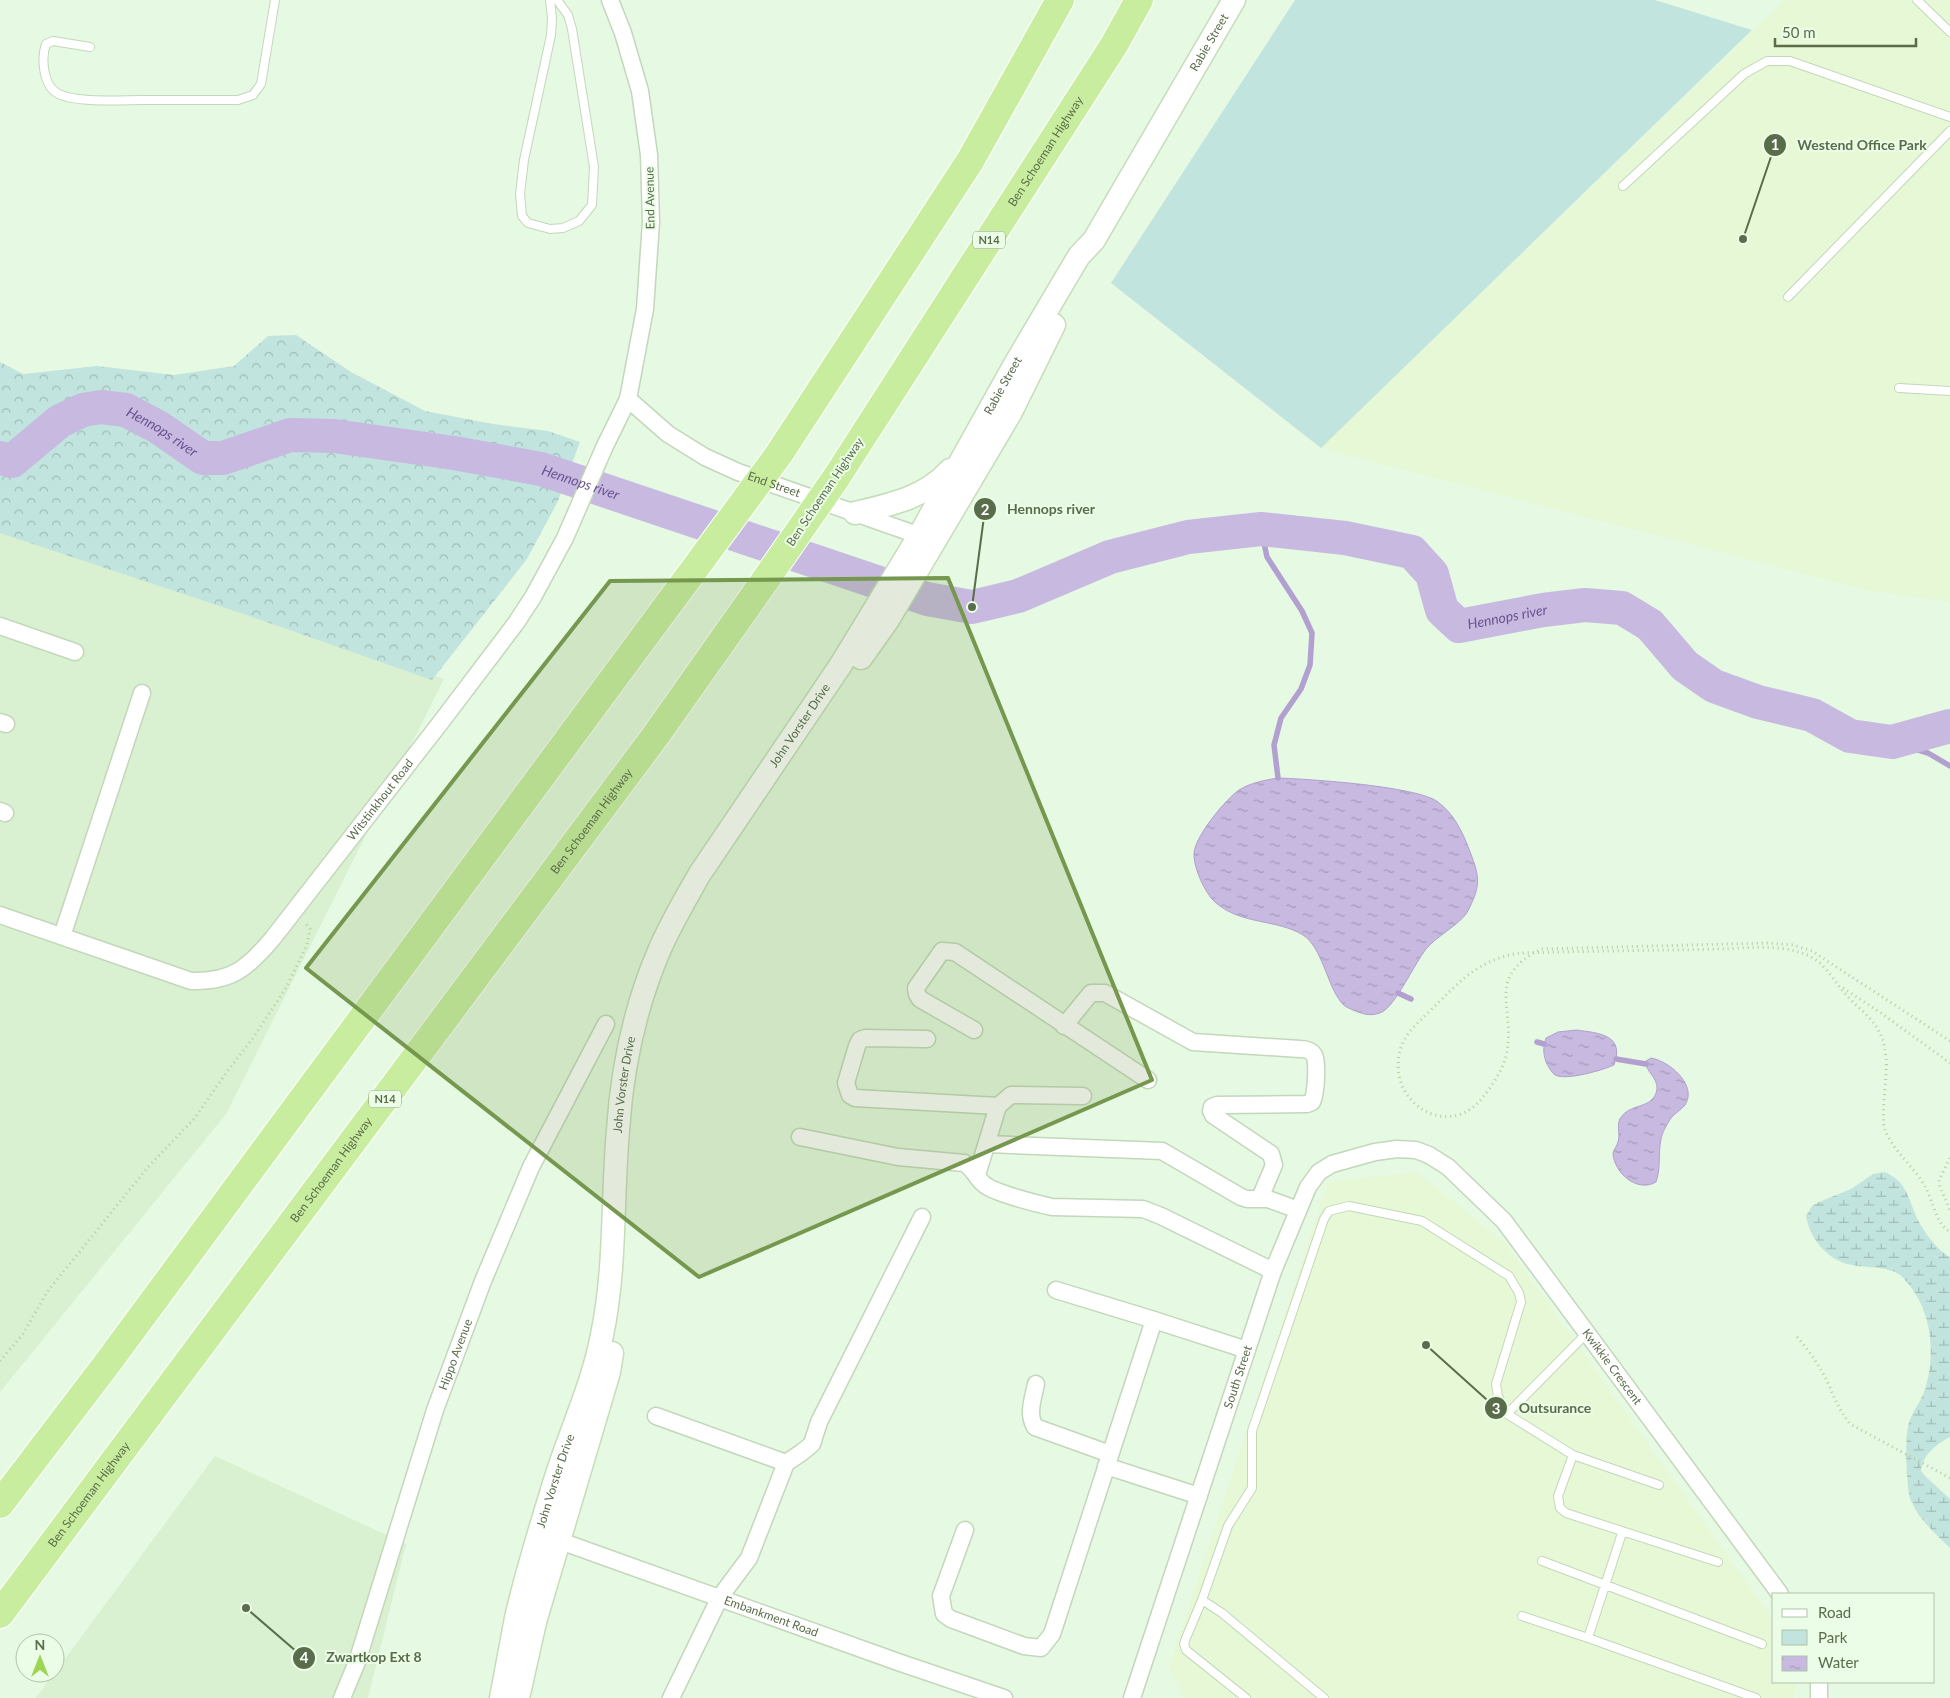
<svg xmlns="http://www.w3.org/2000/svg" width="1950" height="1698" viewBox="0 0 1950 1698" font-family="Lato,sans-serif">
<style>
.residential{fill:#d9f0d1}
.commercial{fill:#e7f8d6}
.green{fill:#c2e4de}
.forest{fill:url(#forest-crowns)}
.wetland{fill:url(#wetland-marsh)}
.water{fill:url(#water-ripples);stroke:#b2a0d0}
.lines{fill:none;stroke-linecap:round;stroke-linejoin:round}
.stream{stroke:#b2a0d0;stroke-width:5.5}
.river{stroke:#c7b9e0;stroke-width:34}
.lane-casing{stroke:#c3d7ba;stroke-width:10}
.street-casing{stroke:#c3d7ba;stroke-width:19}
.secondary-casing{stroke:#c6ddba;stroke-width:25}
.highway-casing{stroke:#fff;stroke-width:30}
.path{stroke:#b3cfa0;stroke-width:3;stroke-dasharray:1 4;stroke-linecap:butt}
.lane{stroke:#fff;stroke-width:8}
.street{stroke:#fff;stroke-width:16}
.secondary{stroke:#fff;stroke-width:22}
.highway{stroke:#c8ed9f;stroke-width:28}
.highway-bridge-casing{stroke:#fff;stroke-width:30;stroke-linecap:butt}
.highway-bridge{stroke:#c8ed9f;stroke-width:28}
.marked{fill:#75974e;fill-opacity:0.2;stroke:#75974e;stroke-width:4;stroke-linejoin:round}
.labels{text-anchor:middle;stroke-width:4;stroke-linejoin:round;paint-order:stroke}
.shield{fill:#ebfde7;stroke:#86987a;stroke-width:1}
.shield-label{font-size:11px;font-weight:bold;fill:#5a6d4b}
.street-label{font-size:12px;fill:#5a6d4b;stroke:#ebfde7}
.water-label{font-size:14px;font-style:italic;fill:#6a5292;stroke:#ebfde7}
.leader{fill:none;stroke:#5a6d4b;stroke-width:2}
.callout-dot{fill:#5a6d4b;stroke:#ebfde7;stroke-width:2}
.mark-label{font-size:15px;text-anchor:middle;font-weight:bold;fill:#fff}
.callout-label{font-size:14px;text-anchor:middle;font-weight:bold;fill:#5a6d4b;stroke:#ebfde7;stroke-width:4;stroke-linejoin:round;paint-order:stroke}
</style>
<defs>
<pattern id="forest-crowns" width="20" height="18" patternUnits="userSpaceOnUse" patternTransform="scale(1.25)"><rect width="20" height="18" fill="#c2e4de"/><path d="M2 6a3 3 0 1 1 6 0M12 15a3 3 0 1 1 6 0" fill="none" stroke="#a1bdb6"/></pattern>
<pattern id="wetland-marsh" width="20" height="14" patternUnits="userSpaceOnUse" patternTransform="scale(1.25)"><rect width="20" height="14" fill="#c2e4de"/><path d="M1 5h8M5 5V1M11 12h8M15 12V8" fill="none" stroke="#a1bdb6"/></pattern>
<pattern id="water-ripples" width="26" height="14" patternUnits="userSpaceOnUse" patternTransform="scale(1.25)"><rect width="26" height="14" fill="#c7b9e0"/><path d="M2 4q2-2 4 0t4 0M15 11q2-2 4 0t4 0" fill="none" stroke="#a59bb8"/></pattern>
</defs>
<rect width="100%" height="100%" fill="#e6f9e2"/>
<path class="residential" d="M0 514 444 679 226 1114 0 1392Z
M215 1456 406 1544 368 1698H36Z"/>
<path class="commercial" d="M1785 0H1950V602L1866 590 1321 448Z
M1416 1172 1504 1242 1774 1621V1682H1795V1698H1184L1169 1667 1328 1182Z"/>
<path class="green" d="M1295 0H1655L1752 30 1321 448 1111 283Z"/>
<path class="forest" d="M296 335 351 372 425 411 493 424 548 431 580 442 558 501 527 559 432 680 261 620 0 533V362L23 374 97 366 174 375 234 366 268 336Z"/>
<path class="wetland" d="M1884 1172C1906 1180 1908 1198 1917 1218 1923 1231 1938 1251 1950 1257V1437C1937 1444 1922 1455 1921 1471L1925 1476 1950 1499V1548C1936 1534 1919 1520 1911 1501 1906 1488 1905 1441 1908 1426 1911 1413 1920 1403 1924 1392 1935 1360 1933 1321 1915 1293 1911 1287 1903 1276 1897 1273 1883 1266 1867 1268 1852 1265 1828 1261 1810 1239 1806 1216L1812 1206 1819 1202 1851 1189 1873 1174Z"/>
<path class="water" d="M1278 778C1308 779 1417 786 1438 802 1454 814 1462 831 1469 849 1476 868 1482 880 1473 900 1471 904 1469 910 1466 914 1458 925 1436 937 1426 949 1415 963 1395 1006 1382 1012 1374 1016 1366 1015 1358 1012 1353 1010 1344 1007 1341 1002 1327 985 1322 947 1303 935 1277 919 1242 925 1216 903 1205 894 1190 862 1195 848 1200 831 1225 800 1239 790 1250 783 1265 780 1278 778Z
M1576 1030C1600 1033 1625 1035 1614 1065 1603 1070 1566 1081 1555 1075 1551 1072 1548 1066 1546 1062 1543 1052 1543 1048 1546 1038L1558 1032Z
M1651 1058C1669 1061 1698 1085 1685 1105 1681 1110 1675 1113 1671 1118 1667 1124 1662 1133 1661 1139 1658 1154 1661 1168 1656 1182 1637 1193 1614 1173 1613 1153 1614 1149 1617 1146 1618 1142 1621 1134 1615 1123 1622 1116 1632 1103 1654 1109 1657 1089 1658 1077 1645 1072 1646 1061Z"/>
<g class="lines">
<path class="stream" d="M1261 529 1267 557 1302 611 1312 633 1310 665 1301 689 1281 718 1274 745 1278 778
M1892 742 1928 753 1950 766
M1398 993 1411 999
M1537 1042 1544 1044
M1616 1059 1646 1064"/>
<path class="river" id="s1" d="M0 458 12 461 60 421 83 410 101 407 126 410 158 427 203 458H223L290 435 334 436 454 453 541 469 927 599 972 607 1018 596 1110 557 1188 537 1261 529 1345 538 1412 552 1432 574 1442 610 1459 626 1543 610 1585 605 1622 608 1650 625 1685 666 1714 686 1758 702 1812 715 1850 736 1892 742 1950 726"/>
<defs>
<path id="lane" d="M550 0 552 18 551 35 524 160 520 194 522 216 528 223 550 229 563 228 579 221 592 205 594 167 572 29 568 15 557 0
M1917 0 1950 32
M90 47 53 41 46 44C41 58 43 85 57 93 73 103 121 100 141 100 173 100 206 100 238 100L253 95 261 84 275 0
M1623 186 1744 74 1767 61H1790L1950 117
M1788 297 1950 131
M1899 388 1950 391
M1507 1414 1587 1333
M1573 1455 1558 1496 1560 1508 1566 1513 1718 1562
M1542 1561 1762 1644
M1202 1600 1186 1638 1184 1644 1186 1650 1246 1698
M1522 1616 1588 1638 1756 1698
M1588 1638 1622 1533
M1324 1698 1222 1613 1202 1600 1228 1526 1252 1488V1431L1324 1219 1329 1211 1349 1206 1422 1221 1509 1276 1519 1293 1521 1302 1496 1384 1498 1396 1507 1414 1573 1455 1659 1485"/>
<g id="street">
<path id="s2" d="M628 399 668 434 705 457 738 472 929 539"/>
<path d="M0 626 75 652"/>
<path d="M0 722 6 724"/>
<path d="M0 811 5 813"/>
<path id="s3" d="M0 915 191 981C232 982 248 968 273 938L441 722 516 623 533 597 565 538 604 448 628 399 645 309 651 222 649 155 640 91 623 33 610 0"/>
<path d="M62 936 142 693"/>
<path d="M1064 1026 1091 993H1105L1193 1042 1300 1049C1306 1049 1311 1050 1314 1055 1318 1063 1316 1094 1312 1102L1307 1104 1217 1105 1212 1107 1211 1111 1213 1115 1271 1154 1274 1165 1260 1198"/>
<path d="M974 1030 920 999 917 994 916 988 942 951 955 952 1148 1080"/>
<path d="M927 1039 865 1038 860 1040 857 1046 846 1083 850 1095 855 1098 998 1106"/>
<path d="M800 1137 898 1157 964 1163C974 1168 976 1179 985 1185 995 1193 1038 1204 1052 1207L1143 1209 1161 1216 1273 1271"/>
<path d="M987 1144 1162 1151 1241 1197 1247 1199H1268L1298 1210"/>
<path d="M977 1175 998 1106 1011 1095 1083 1096"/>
<path d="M1056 1290 1154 1320 1247 1350"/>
<path d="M1036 1384C1033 1399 1027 1414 1035 1427L1110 1454"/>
<path d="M656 1416 786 1463"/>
<path d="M1106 1466 1199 1496"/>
<path d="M965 1530 941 1596 944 1614 951 1619 1024 1646 1041 1648 1052 1634 1154 1320"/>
<path id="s4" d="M549 1537 898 1662 1004 1698"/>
<path id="s5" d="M342 1698 357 1662 435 1410 483 1281 531 1167 606 1024"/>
<path d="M671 1698 720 1597 749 1558 786 1463 801 1453 812 1444 819 1422 922 1217"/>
<path id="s6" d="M1132 1698 1273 1271 1308 1187 1319 1172 1332 1164 1375 1152 1397 1149 1416 1150 1429 1155 1448 1167 1504 1221 1780 1594"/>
<path d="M1819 1698V1682"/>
</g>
<g id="secondary">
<path d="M855 513C889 505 925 498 950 470"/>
<path d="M861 658 888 620 1011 412 1054 325"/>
<path id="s7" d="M501 1698C506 1671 511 1644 516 1618 526 1575 539 1532 552 1490 567 1438 592 1388 602 1335 616 1268 612 1198 618 1130 622 1069 635 1007 659 951 670 925 685 900 699 875L840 666 873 612 919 536 1015 364 1079 256 1094 240 1234 0"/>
<path d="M518 1698 535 1622 609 1372 612 1353"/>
</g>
<g id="highway">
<path d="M779 454 970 161 1060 0"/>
<path id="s8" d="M836 478 1114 45 1139 0"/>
<path d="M0 1504 106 1365 704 556"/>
<path id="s9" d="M0 1614 656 735 766 579"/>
</g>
</defs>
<use href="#lane" class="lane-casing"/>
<use href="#street" class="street-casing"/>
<use href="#secondary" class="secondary-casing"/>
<use href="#highway" class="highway-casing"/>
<path class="path" d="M1843 988 1881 1013 1950 1063
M1950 1041 1812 951 1793 945 1768 943 1541 949C1485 978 1515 1006 1507 1051 1505 1066 1493 1085 1483 1097 1451 1140 1390 1106 1399 1055 1403 1034 1417 1024 1431 1010 1456 985 1477 961 1514 954 1526 952 1540 953 1552 952L1725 949C1754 947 1798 943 1821 964 1832 975 1839 988 1850 999 1871 1020 1883 1026 1886 1058 1888 1075 1880 1118 1885 1130 1894 1152 1914 1167 1925 1186 1933 1200 1935 1223 1950 1232
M1950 1158 1939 1180 1940 1187 1950 1210
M1797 1337C1809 1351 1820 1366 1828 1383 1835 1399 1839 1410 1850 1424L1950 1478
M0 1361 23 1334 47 1292 148 1167 194 1119 226 1073 253 1038 286 988 307 945 310 929 306 924"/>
<use href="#lane" class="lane"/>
<use href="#street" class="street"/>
<use href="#secondary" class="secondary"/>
<use href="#highway" class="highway"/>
<defs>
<path id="highway-bridge" d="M704 556 779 454
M766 579 836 478"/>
</defs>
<use href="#highway-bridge" class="highway-bridge-casing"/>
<use href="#highway-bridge" class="highway-bridge"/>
</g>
<path class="marked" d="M948 578 1152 1080 699 1277 306 968 610 581Z"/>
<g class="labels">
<g class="shield">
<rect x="973" y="231.5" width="32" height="17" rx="4"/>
<rect x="369" y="1090.5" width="32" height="17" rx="4"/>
</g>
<g class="shield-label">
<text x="989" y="244">N14</text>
<text x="385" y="1103">N14</text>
</g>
<g class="street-label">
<text dy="4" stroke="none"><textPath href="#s7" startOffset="1831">Rabie Street</textPath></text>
<text dy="4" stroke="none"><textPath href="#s8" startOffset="388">Ben Schoeman Highway</textPath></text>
<text transform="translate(650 198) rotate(-91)" y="4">End Avenue</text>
<text dy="4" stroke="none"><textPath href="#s7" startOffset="1430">Rabie Street</textPath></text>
<text dy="4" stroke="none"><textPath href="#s2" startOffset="171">End Street</textPath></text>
<text transform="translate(825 492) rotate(-56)" y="4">Ben Schoeman Highway</text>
<text dy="4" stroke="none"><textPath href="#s7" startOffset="1034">John Vorster Drive</textPath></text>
<text dy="4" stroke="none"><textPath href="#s3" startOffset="474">Witstinkhout Road</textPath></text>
<text dy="4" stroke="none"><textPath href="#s9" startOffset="989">Ben Schoeman Highway</textPath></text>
<text dy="4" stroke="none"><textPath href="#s7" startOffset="629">John Vorster Drive</textPath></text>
<text dy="4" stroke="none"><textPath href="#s9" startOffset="554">Ben Schoeman Highway</textPath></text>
<text dy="4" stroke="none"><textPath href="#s5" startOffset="362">Hippo Avenue</textPath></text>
<text dy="4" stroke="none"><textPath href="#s6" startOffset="956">Kwikkie Crescent</textPath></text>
<text dy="4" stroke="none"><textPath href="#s6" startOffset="338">South Street</textPath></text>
<text dy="4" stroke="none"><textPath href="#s7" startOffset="224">John Vorster Drive</textPath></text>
<text dy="4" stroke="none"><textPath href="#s9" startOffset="149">Ben Schoeman Highway</textPath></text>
<text dy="4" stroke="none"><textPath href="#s4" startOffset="236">Embankment Road</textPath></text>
</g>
<g class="water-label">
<text dy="5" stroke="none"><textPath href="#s1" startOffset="186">Hennops river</textPath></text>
<text dy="5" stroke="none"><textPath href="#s1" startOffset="621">Hennops river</textPath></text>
<text dy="5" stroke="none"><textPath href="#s1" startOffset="1626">Hennops river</textPath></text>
</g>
</g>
<path class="leader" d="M1743 239L1775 145M972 607L985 509M1426 1345L1496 1408M246 1608L304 1658"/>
<g class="callout-dot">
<circle cx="1743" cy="239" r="5"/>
<circle cx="972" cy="607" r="5"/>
<circle cx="1426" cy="1345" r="5"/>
<circle cx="246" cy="1608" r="5"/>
<circle cx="1775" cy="145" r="12"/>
<circle cx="985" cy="509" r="12"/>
<circle cx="1496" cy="1408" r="12"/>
<circle cx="304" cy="1658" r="12"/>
</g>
<g class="mark-label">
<text x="1775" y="150">1</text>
<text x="985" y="515">2</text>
<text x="1496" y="1414">3</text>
<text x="304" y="1663">4</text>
</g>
<g class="callout-label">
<text x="1862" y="150">Westend Office Park</text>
<text x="1051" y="514">Hennops river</text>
<text x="1555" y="1413">Outsurance</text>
<text x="374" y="1662">Zwartkop Ext 8</text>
</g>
<rect x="1772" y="1593" width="162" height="90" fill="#ebfde7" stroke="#b1c3a9"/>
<rect x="1782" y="1609" width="25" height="8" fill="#ffffff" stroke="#b1c3a9"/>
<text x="1818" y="1618" font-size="15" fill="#5a6d4b">Road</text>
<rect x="1782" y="1630" width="25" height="15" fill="#c2e4de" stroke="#b1c3a9"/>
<text x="1818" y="1643" font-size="15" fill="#5a6d4b">Park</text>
<rect x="1782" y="1656" width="25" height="15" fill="url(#water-ripples)" stroke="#b1c3a9"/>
<text x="1818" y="1668" font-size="15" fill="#5a6d4b">Water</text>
<g transform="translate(40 1658)"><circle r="24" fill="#ebfde7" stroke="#b1c3a9"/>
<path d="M0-4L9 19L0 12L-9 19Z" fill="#9dd653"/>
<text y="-8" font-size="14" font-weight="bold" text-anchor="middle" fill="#5a6d4b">N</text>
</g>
<path d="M1775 38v8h141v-8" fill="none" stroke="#5a6d4b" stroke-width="2.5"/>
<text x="1782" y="38" font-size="15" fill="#5a6d4b" stroke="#ebfde7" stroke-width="4" paint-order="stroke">50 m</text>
</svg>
